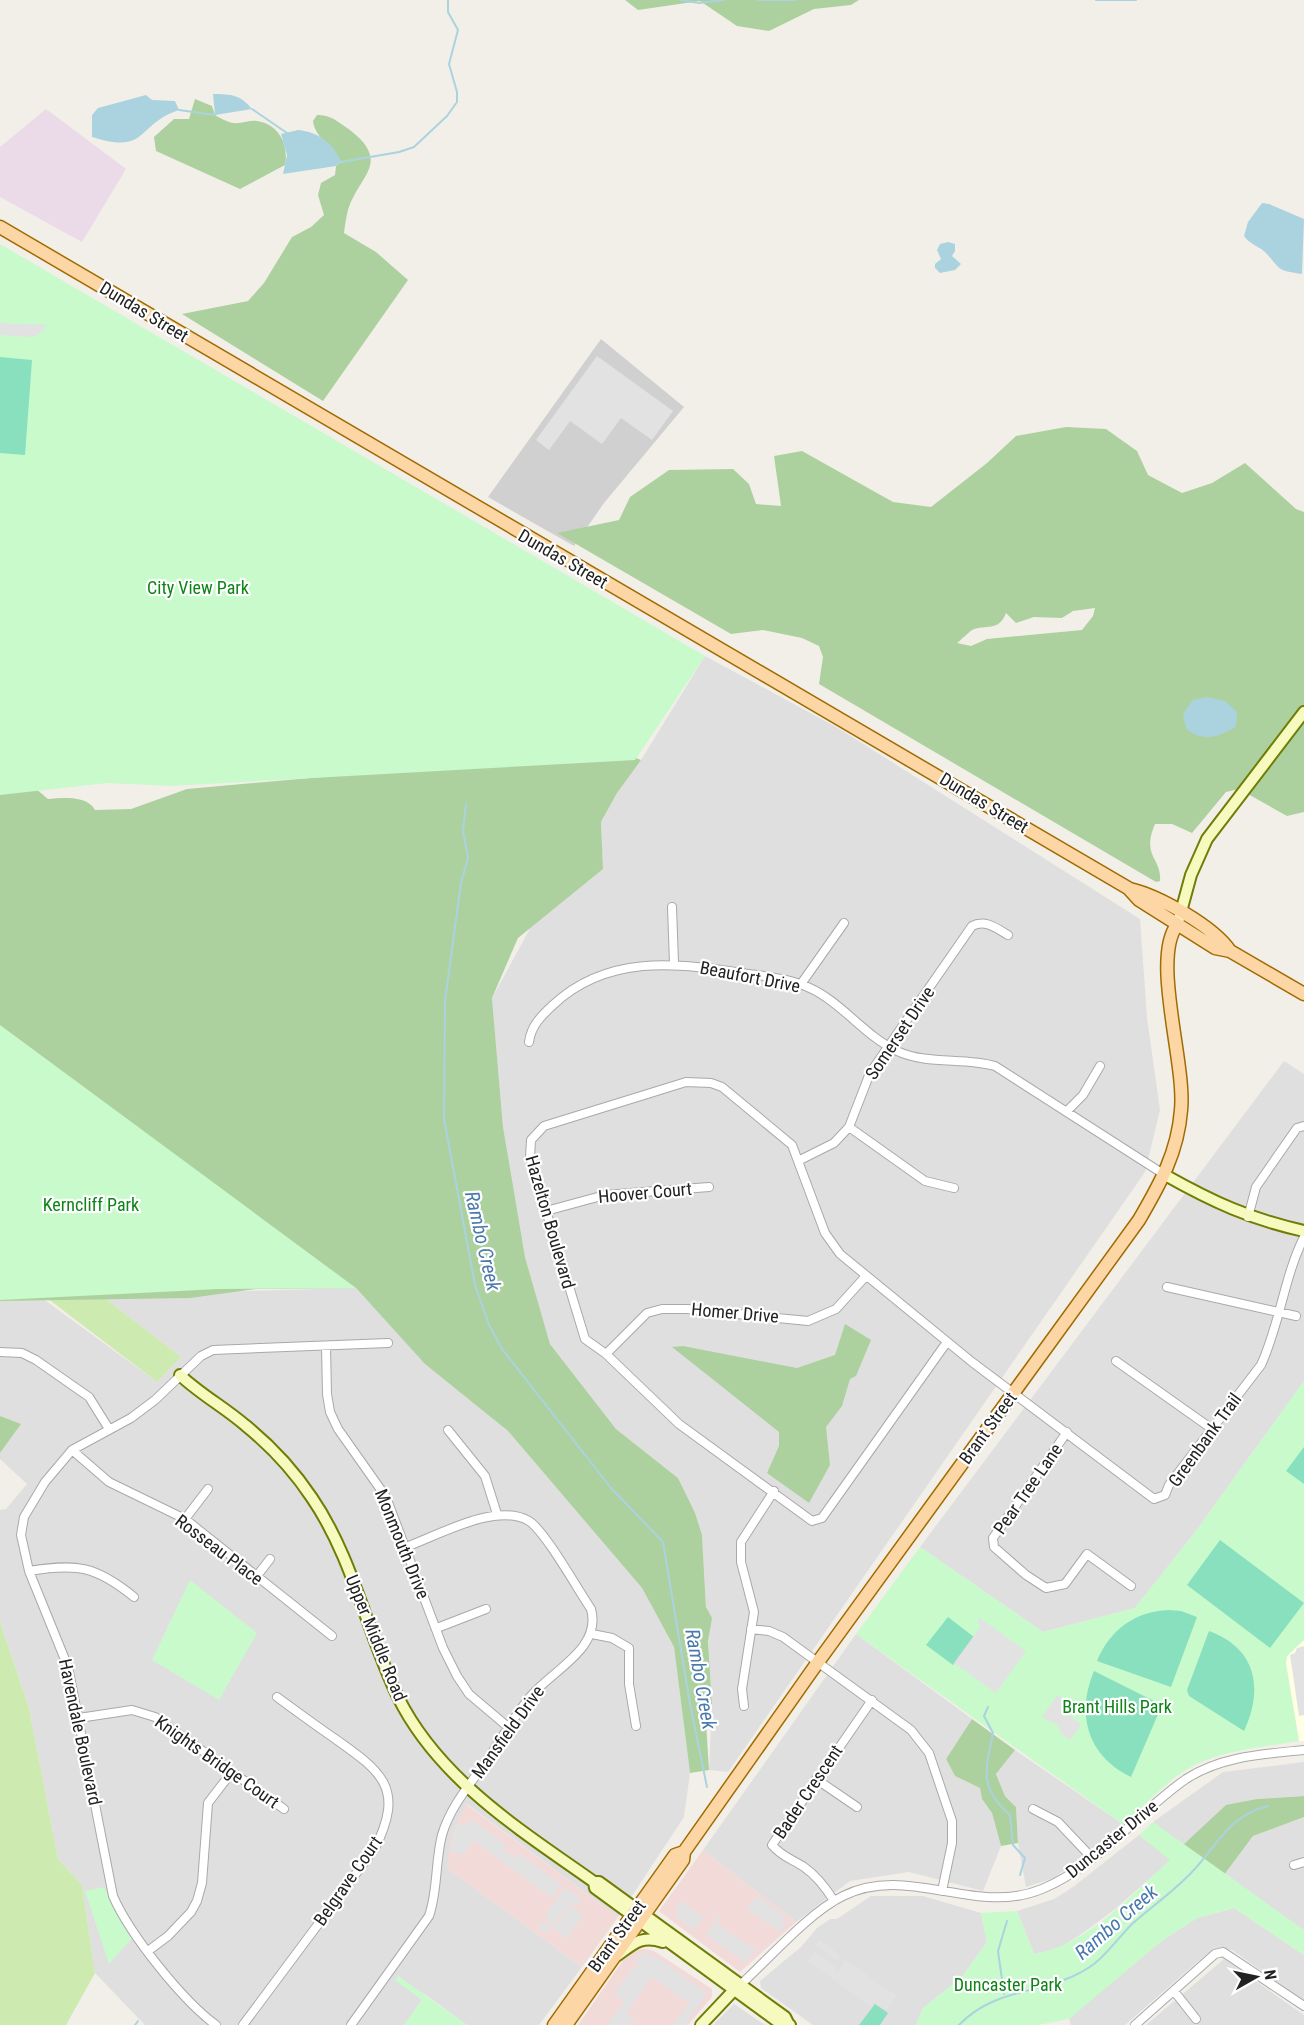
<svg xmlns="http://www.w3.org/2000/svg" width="1304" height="2025" viewBox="0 0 1304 2025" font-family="'Roboto Condensed',sans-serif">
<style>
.residential{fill:#e0dfdf}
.commercial{fill:#f2dad9}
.industrial{fill:#ebdbe8}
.education{fill:#ffffe5}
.religious{fill:#d0d0d0}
.grass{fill:#cdebb0}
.forest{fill:#add19e;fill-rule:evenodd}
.park{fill:#c8facc}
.pitch{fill:#88e0be}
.parking{fill:#e2e2e2}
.water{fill:#aad3df}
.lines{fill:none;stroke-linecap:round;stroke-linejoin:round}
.stream{stroke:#aad3df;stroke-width:2}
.street-casing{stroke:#a9a9a9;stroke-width:10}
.secondary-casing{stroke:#707d05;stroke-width:14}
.primary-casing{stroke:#a06b00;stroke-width:15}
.street{stroke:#fff;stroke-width:8}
.secondary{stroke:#f7fabf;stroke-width:10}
.primary{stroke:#fcd6a4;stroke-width:12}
.labels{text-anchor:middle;stroke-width:4.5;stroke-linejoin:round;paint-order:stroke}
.street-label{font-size:18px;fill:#222;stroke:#fff}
.park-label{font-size:18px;fill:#0c8416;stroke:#fff}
.water-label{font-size:20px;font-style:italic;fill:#4a7aab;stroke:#fff}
</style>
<rect width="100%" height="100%" fill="#f2efe9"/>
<path class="residential" d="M705 656 838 728 1140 919 1147 1018 1160 1110 1145 1172 728 1772 709 1770 712 1704 702 1535 678 1478 616 1429 550 1344 525 1257 515 1202 503 1127 492 998 532 925 603 869 601 822 628 773 641 760Z
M1284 1061 1304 1074V1381L1196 1531 1135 1608 1043 1632 920 1547Z
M356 1288 426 1364 508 1431 642 1588 674 1647 690 1773 684 1817 618 1917 467 1804 447 1868 582 1967 539 2025H467L426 1995 396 1980 422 2000 404 2025H145L95 1973 82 1885 58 1859 29 1708 0 1622V1510L6 1509 27 1484 0 1459V1453L20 1425 0 1416V1301L42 1298 157 1382 181 1357 101 1295Z
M856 1634 972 1719 946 1759 955 1776 980 1788 982 1799 992 1813 1001 1846 983 1891 909 1872 850 1881 796 1922 703 1850Z
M1015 1750 1124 1825 1054 1878 1026 1887 1018 1843 1016 1807 1005 1796 996 1774Z
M1304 1762V1796L1257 1799 1196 1834 1183 1845 1153 1822 1223 1772Z
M1304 1817V1930L1224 1875 1253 1836Z
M1139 1835 1171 1860 1114 1910 1080 1935 1058 1949 1034 1954 1017 1911 1054 1899 1073 1887Z
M871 1896H923L981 1913 987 1942 962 1977 923 2008 916 2025H813L761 1988 760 1981 801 1947 817 1928 830 1919H837Z
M1234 1908 1304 1955V2001L1232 1950 1219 1948 1211 1951 1195 1964 1125 2025H1071L1069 2019 1081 2006 1163 1940 1197 1918Z
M1224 1959 1304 2015V2025H1146Z
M734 2004 765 2025H713Z"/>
<path class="commercial" d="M466 1804 618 1917 582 1967 447 1868 451 1835Z
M703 1850 796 1922 740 1972 659 1911Z
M645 1949 654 1951 712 1989V1997L688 2025H578L624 1959 632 1951Z"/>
<path class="industrial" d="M46 109 126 169 82 242 0 197V147Z"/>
<path class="education" d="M1304 1640V1741H1299L1286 1664V1656Z"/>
<path class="religious" d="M601 339 684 407 604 503 574 546 488 497Z"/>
<path class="grass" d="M101 1295 181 1357 157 1382 47 1298Z
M0 1622 29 1708 58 1859 82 1885 95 1973 66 2025H0Z"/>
<path class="forest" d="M625 0H859L851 5 814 9 769 31 737 26 700 1 638 10Z
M195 99 212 106 215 115C220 118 227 122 233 123 241 124 249 120 257 121 279 124 289 145 285 165L240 189 156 151 154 137 174 119H189Z
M317 115C330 114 340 123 350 130 392 163 359 175 348 210 346 217 345 225 344 233L376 252 408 280 323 401 182 314 248 301 264 283 292 237 311 227 324 215 318 195 321 183 335 175 336 166 341 162C334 146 315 139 313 121Z
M1066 427 1106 429 1137 451 1148 475 1182 493 1212 483 1245 463 1296 509 1304 512V812L1287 816 1239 789 1226 792 1192 833 1172 824H1155C1141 857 1162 858 1160 881L1156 882 819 684 823 657 819 646 802 638 763 630 731 634 557 533 619 520 630 497 669 470 733 469 749 484 756 504 781 506 774 456 802 451 893 502 931 507 987 463 1016 436ZM1095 608 1093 616 1082 630 987 639 971 646 957 643C961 640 969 632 972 630 986 624 999 632 1006 613L1016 623 1034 617 1062 618 1073 611Z
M600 744 641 760 617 793 601 822 603 869 518 938 492 998 503 1127 525 1257 550 1344 616 1429 678 1478 695 1513 702 1535 706 1607 712 1618 708 1641 712 1704 705 1707 709 1770 690 1773 674 1647 642 1588 508 1431 425 1364 356 1288 256 1289 190 1298 0 1301V792L29 783 48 799C62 798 87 795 95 810L131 809 187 789 333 776Z
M845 1324 871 1340 856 1376 850 1379 842 1406 826 1427 830 1465 809 1503 767 1473 779 1446V1432L672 1347 683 1346 797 1368 835 1355Z
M0 1416 21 1424 0 1453Z
M972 1719 1015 1750 996 1774 1005 1796 1016 1807 1018 1843 1001 1846 992 1813 982 1799 980 1788 955 1776 946 1759Z
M1304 1796V1817L1253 1836 1224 1875 1183 1845 1226 1805 1257 1799Z"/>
<path class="park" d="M0 244 705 656 635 760 171 786 107 783 0 795Z
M0 1025 356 1288 219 1289 0 1300Z
M1304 1381V1640L1287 1656 1286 1664 1299 1741C1266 1747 1230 1749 1199 1763 1170 1776 1146 1804 1124 1825L856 1634 920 1547 1043 1632 1135 1608 1196 1531Z
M190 1580 257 1633 219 1700 152 1660Z
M1153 1822 1304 1930V1955L1234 1908 1197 1918 1163 1940 1069 2019 1038 2025H916L923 2008 962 1977 987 1942 981 1913 1017 1911 1034 1954C1088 1945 1131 1895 1170 1860L1139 1835Z
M103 1887 135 1935 109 1964 85 1891Z
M398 1976 467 2025H404L422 2000 395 1980Z"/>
<path class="pitch" d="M0 357 32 360 25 455 0 453Z
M1304 1447V1484L1286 1471Z
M1220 1540 1304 1603 1270 1648 1187 1585Z
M1169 1610 1181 1611 1197 1617 1171 1687 1097 1661C1110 1630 1135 1611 1169 1610Z
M948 1617 974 1637 953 1665 926 1645Z
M1209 1631C1256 1648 1264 1688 1244 1731L1189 1696 1187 1690Z
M1094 1671 1162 1705 1131 1777C1087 1756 1076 1714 1094 1671Z
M875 2004 888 2013 880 2025H859Z"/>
<path class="parking" d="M0 323 48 325 35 337 0 335Z
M597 356 673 411 652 440 621 418 602 444 570 421 549 450 536 440Z
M980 1618 1026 1651 996 1693 954 1663 981 1626 977 1622Z
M1304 1646V1715L1299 1716 1290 1655 1295 1653 1297 1648Z
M1057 1695 1069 1703 1065 1711 1081 1725 1070 1740 1060 1733 1059 1726 1042 1717Z
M473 1820 506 1845 503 1850 515 1858 518 1853 561 1884 553 1899 474 1841 463 1855 450 1851 455 1825H462Z
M565 1888 581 1898 576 1907 571 1903 569 1906 583 1915 566 1939 553 1927 564 1912 568 1914 567 1910H564L546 1933 537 1927 541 1922 545 1925 549 1920 545 1915Z
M756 1896 785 1916 782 1920 786 1923 780 1932 747 1909Z
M681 1901 704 1917 694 1930 676 1916 679 1911 675 1908Z
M718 1916 721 1917 717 1924 757 1950 745 1962 706 1935Z
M820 1940 841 1956 837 1961 816 1945Z
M815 1952 836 1967 834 1971H838L845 1960 897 1996 886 2010 874 2002 870 2006 808 1961Z
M649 1953 652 1959 655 1956 707 1993 685 2025H673L689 2003 652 1977 626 2013 634 2019 629 2025H607L624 2002 614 1994 634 1966 639 1968 636 1955Z"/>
<path class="water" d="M213 94C231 94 241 95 252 109L215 115Z
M146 95 152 100 175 101 179 110C136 124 149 155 92 137V115L98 108Z
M298 130C319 132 333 143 341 162L336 166 283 174 287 155 281 134Z
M1262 203 1269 204 1304 219 1302 274C1277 270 1282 271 1267 254 1260 246 1250 245 1244 236L1248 222Z
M948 242 955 244V251L952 256 961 264 955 270 940 273 935 268V264L941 259 937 250 940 244Z
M1206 697 1225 701 1237 712 1236 726C1221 737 1201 743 1186 728L1183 714 1193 700Z"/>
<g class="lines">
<path class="stream" d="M680 0 699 3 724 0
M758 0H796
M1096 0H1136
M252 109 287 133
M179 110 215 115
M341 162 399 152 414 147 447 116 457 102V92L449 64 458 30 448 12V0
M466 804 463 831 468 858 461 883 445 1001 444 1119 475 1285 489 1325 502 1349 611 1488 663 1542 690 1704 707 1787
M988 1707 984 1716 993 1733C986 1770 978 1787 1010 1815L1013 1845 1025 1858 1020 1875
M1004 1994 998 1951 1007 1921
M135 2025 138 2021
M959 2025C998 1984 1051 1996 1094 1964 1108 1953 1119 1937 1132 1924 1151 1907 1173 1892 1191 1873 1217 1846 1229 1815 1268 1806"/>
<defs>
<path id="street" d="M672 907 674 963
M801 984 844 923
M529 1042C531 1026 541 1016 553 1005 606 955 676 962 742 973 761 976 782 977 800 984 839 997 861 1034 897 1051 927 1065 964 1057 995 1066L1165 1175
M1067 1111 1083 1095 1100 1066
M849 1127 925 1181 954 1188
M800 1160 834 1143 849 1127 870 1073 972 926C985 919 996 928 1008 935
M546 1211 605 1195 709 1187
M1248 1217 1256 1187 1297 1128 1304 1126
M1167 1287 1296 1316
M947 1342 822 1518 812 1521 679 1424 606 1354 585 1339 530 1158 531 1140 544 1126 686 1082 711 1083 722 1087 792 1145 825 1233 840 1254 972 1362 1154 1499 1165 1495 1169 1485 1261 1365C1280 1324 1284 1277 1304 1237
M326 1346 327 1394 330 1412 338 1429 386 1497 443 1648 457 1676 469 1694 508 1727
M0 1352 22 1353 36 1360 89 1397 109 1429
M606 1354 647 1313 662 1309H687L808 1321 836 1309 865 1277
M1116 1361 1212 1429
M448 1430 485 1476 497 1514
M1067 1432 993 1538 994 1547 1026 1575 1046 1588 1065 1584 1087 1554 1131 1586
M72 1450 109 1482 185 1519 332 1636
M185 1519 208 1489
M29 1571C77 1563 96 1566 134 1597
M256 1577 270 1559
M437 1628 486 1609
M751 1629 769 1631 783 1637 911 1730 929 1753 952 1821V1843L942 1891
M592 1634 612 1638 629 1648V1684L636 1726
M744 1706 742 1689 754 1612 741 1562V1542L774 1491
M79 1718 132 1710 155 1717 284 1809
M816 1779 857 1807
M1033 1809 1058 1822 1092 1858
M1294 1865 1304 1862
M834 1901C826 1888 817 1876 804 1867 792 1859 782 1857 772 1845L872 1700
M148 1951 168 1936 191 1912 197 1901 202 1883 208 1803 231 1773
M737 1988C767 1961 808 1913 843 1896 908 1863 975 1917 1042 1889 1098 1866 1137 1813 1186 1779 1221 1756 1264 1754 1304 1750
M1174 1991 1196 2019
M216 2025C183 2001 130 1935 113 1896L68 1667 29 1571 21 1535 24 1517 45 1482 72 1450 131 1418 155 1400 201 1356 213 1350 388 1343
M243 2025 375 1848C405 1788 382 1772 334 1738 315 1725 296 1711 277 1697
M351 2025 429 1916C438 1890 435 1862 442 1835 451 1804 474 1780 492 1753 504 1734 516 1714 530 1697 552 1670 602 1649 591 1609 578 1590 545 1531 529 1521 496 1502 439 1535 406 1547
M1135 2025 1215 1954 1223 1952 1304 2006"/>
<path id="secondary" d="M1179 919 1191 875 1207 839 1304 712
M1165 1175C1213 1202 1250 1219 1304 1231
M180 1375C200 1394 224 1407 245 1425 271 1446 294 1471 312 1498 353 1558 367 1633 398 1697 439 1780 522 1831 594 1882H599L785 2017 788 2023
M594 1882 595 1888 781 2024 790 2025
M618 1955C634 1943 642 1935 663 1942
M701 2025 735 1989"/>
<path id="primary" d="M0 227 1128 888 1139 900 1215 948 1230 951 1304 994
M1130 889C1159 896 1213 926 1230 951
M554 2025 675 1855 684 1852
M566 2025 683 1860 684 1852 818 1662 1139 1220C1160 1184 1178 1152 1181 1110 1186 1064 1151 959 1177 925"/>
</defs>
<use href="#street" class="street-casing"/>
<use href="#secondary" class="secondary-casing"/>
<use href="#primary" class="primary-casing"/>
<use href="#street" class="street"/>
<use href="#secondary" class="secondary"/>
<use href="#primary" class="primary"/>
</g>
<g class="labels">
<g class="street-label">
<text transform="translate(144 312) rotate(31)" y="6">Dundas Street</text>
<text transform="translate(563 559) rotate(30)" y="6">Dundas Street</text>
<text transform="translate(984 803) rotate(31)" y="6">Dundas Street</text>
<text transform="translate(750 977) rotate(11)" y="6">Beaufort Drive</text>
<text transform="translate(900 1033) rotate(-56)" y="6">Somerset Drive</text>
<text transform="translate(645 1193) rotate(-5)" y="6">Hoover Court</text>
<text transform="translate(550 1222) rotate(74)" y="6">Hazelton Boulevard</text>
<text transform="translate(735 1313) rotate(5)" y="6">Homer Drive</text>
<text transform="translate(988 1428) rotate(-54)" y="6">Brant Street</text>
<text transform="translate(1205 1440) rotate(-54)" y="6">Greenbank Trail</text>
<text transform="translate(1028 1489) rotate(-55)" y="6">Pear Tree Lane</text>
<text transform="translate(402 1544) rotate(68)" y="6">Monmouth Drive</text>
<text transform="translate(219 1550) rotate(37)" y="6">Rosseau Place</text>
<text transform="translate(376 1638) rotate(68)" y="6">Upper Middle Road</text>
<text transform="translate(80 1732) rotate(78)" y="6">Havendale Boulevard</text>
<text transform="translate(508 1732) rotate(-54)" y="6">Mansfield Drive</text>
<text transform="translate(217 1762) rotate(35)" y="6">Knights Bridge Court</text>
<text transform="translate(808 1792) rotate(-56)" y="6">Bader Crescent</text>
<text transform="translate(1112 1839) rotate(-39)" y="6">Duncaster Drive</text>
<text transform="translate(348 1881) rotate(-55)" y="6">Belgrave Court</text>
<text transform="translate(617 1936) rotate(-54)" y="6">Brant Street</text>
</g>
<g class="park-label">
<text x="198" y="594">City View Park</text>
<text x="91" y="1211">Kerncliff Park</text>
<text x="1117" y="1713">Brant Hills Park</text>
<text x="1008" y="1991">Duncaster Park</text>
</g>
<g class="water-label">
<text transform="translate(483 1241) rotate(77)" y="7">Rambo Creek</text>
<text transform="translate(701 1679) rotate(80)" y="7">Rambo Creek</text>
<text transform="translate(1116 1922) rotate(-41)" y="7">Rambo Creek</text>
</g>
</g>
<g transform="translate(1256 1977) rotate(81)" stroke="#ffffff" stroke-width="4.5" paint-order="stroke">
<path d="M0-4.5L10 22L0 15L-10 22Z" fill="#222222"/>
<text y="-9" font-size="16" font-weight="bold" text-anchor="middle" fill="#222222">N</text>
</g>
</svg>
